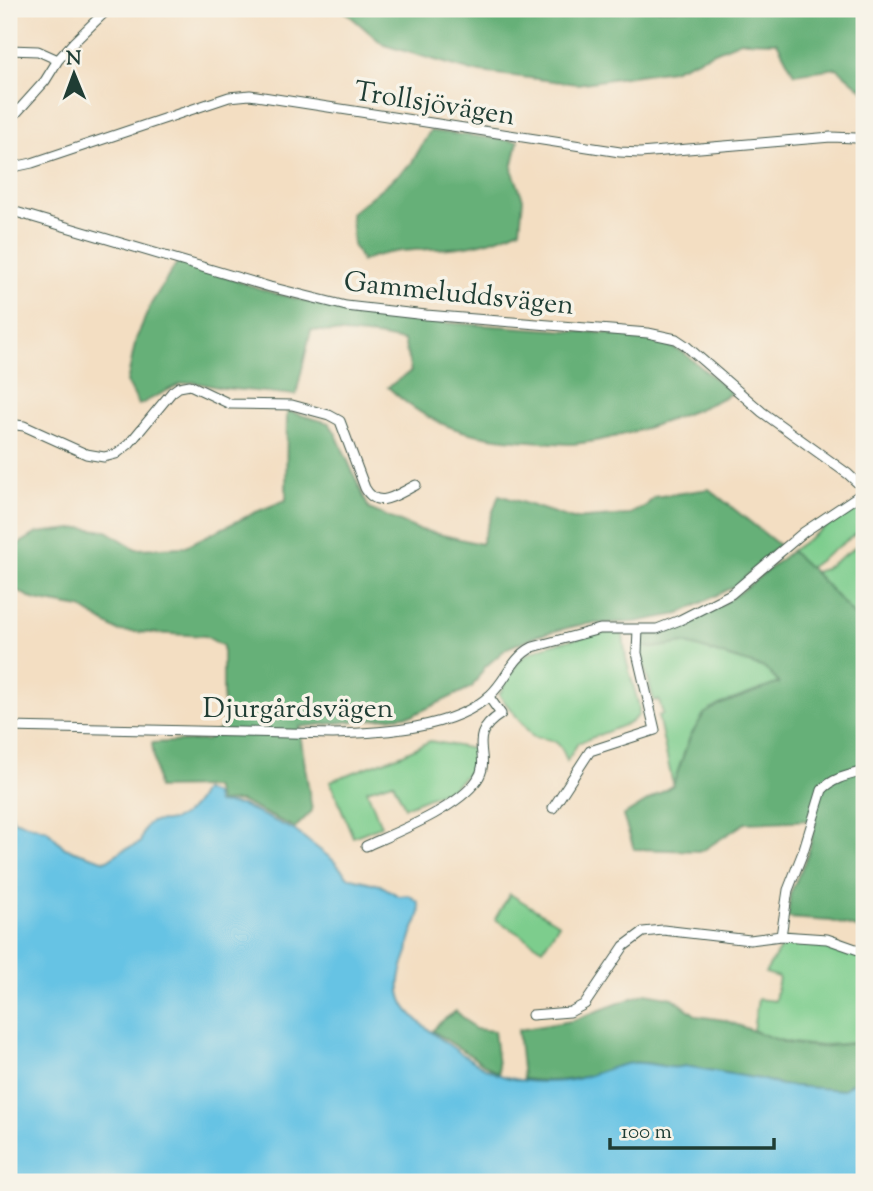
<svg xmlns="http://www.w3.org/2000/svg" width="873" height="1191" viewBox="0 0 873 1191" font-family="'Sorts Mill Goudy',serif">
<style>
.green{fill:#7dcd8d;stroke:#4e8560;stroke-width:2}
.forest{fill:#66b078;stroke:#427656;stroke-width:2}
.water{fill:#66c3e4;stroke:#42808c;stroke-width:2}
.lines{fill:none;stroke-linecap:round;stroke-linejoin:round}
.minor-casing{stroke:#3f5549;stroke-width:11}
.minor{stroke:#fff;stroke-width:9}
.labels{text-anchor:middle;stroke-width:7;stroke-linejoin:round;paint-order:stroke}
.street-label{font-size:28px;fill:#1f3d34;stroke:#f7f3e8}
</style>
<rect width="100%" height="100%" fill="#f7f3e8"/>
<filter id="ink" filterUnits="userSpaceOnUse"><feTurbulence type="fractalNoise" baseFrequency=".0143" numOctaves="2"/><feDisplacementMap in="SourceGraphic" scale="14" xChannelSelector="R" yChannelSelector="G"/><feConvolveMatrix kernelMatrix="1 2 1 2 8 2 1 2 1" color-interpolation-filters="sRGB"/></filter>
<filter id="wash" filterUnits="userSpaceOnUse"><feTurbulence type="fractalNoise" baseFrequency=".00686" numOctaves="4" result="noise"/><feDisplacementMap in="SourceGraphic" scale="28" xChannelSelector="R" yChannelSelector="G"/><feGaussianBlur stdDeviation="1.57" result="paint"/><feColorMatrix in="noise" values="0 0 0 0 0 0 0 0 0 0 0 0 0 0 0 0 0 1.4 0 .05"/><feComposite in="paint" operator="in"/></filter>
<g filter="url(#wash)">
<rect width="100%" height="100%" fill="#f3dec2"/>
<path class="green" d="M858 504 864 507V528L809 568 791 551Z
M864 541V626L814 572 824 569Z
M616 631 623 635 626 659 639 707V715L630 723 578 743 567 761C559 738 553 740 533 737L499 695C506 683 512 667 522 658 538 644 595 634 616 631Z
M684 643 765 668 779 683 719 705 690 737 673 785 658 716 663 714 659 700 654 701 639 646 653 648Z
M430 741 474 749V767L452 788 405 807 393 782 367 790 381 826 353 837 330 781 403 754Z
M510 894 559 924 543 949 495 919Z
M786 939 830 943 864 956V1042C824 1046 790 1049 753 1030L758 999 775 1001 779 977 765 973Z"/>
<path class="forest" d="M342 9H864V91L837 68 794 74 777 42 741 41 672 70 577 84 472 71 384 45Z
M430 131 518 141 512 169 523 199 520 229C503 237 485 243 467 246 431 252 396 246 362 261L353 245 351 213 411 164Z
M178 261 273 293 330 307 396 317 435 322 650 336 684 353 732 393C691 415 619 440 573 444 559 444 544 442 530 441 473 438 431 428 388 387L411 371 404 341 376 336 311 330 296 395 222 388 193 382 180 384 139 405 127 382 136 339 151 304Z
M287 411 329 423 336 434 369 509 417 529 481 544 499 495 573 519 628 515 646 506 654 497 709 489 779 545 737 585 679 614 635 622 584 624 538 635 507 648 485 667 472 687 413 715 299 727 312 811 295 828 240 801 219 802 214 787 158 788 152 743 207 740 223 726V646L205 636 118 631 81 608 35 600 10 587 9 550 37 533 82 528 107 531 136 549 184 547 256 512 286 500Z
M791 551 814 572 864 626V930L831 921 788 918 790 894 808 854 816 820 745 823 702 851 634 849 623 816 673 785 690 737 704 714 719 705 779 683 765 668 684 643 653 648 639 646 641 632C693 635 753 583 791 551Z
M646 993 673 998 697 1016 724 1020 786 1043 820 1047 864 1042V1081L852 1083 843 1090 781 1085 760 1079 685 1066C668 1071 649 1060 631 1063 620 1065 609 1070 599 1073 574 1081 550 1083 523 1079L518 1030 571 1021Z
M456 1011 475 1029 494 1031 499 1074 433 1031 438 1024Z"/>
<path class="water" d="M203 790 214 794 217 803 241 805 294 830 333 860 348 877 380 885 399 896 409 895 418 902C423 917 415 923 411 936 409 942 409 947 408 952 402 968 395 987 404 1004 413 1023 476 1065 497 1074 517 1082 544 1083 565 1081 589 1079 610 1065 632 1063 650 1061 668 1071 685 1066L760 1079 781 1085 843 1090 852 1083 864 1081V1182H9V804L13 820 47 830 65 848 106 861 121 851 140 843C142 837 143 827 149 823 154 820 160 822 166 821 185 819 195 807 203 790Z"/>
</g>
<g filter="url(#ink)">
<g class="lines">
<defs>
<path id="minor" d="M9 50 38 51 58 60
M9 121 45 81 58 60 74 42 108 9
M9 168 32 163 229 97 250 95 620 152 640 153 831 137 856 138 864 142
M9 210 270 287 346 306 426 315 648 333 676 339 685 345 762 412 848 474 864 489
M9 424 24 426 86 454 104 457 116 454 129 444 172 392 179 387 190 385 230 404 292 405 329 415 340 421 365 488C378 511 397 494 416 485
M9 727 333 734C380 733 455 729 490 695 507 680 511 658 533 647L600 629H657L680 620 731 594 804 532 864 492
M553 808 590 751 655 730 637 653 638 629
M366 846C397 832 458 808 477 780 494 756 463 738 501 714L489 697
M781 936 827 939 864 952
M532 1015 570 1012 585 1004 624 946 643 932 663 930 750 940 781 936 788 890 803 852 822 790C833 778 849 775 864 771"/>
</defs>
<use href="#minor" class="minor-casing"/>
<use href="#minor" class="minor"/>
</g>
</g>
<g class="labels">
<g class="street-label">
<text transform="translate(435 102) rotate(9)" y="10">Trollsjövägen</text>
<text transform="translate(459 292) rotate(6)" y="10">Gammeluddsvägen</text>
<text x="298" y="717">Djurgårdsvägen</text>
</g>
</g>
<rect width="873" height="1191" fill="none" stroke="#f7f3e8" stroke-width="35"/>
<g transform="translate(74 74) rotate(359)" stroke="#f7f3e8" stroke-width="5" paint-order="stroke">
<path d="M0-5L12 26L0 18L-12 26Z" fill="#1f3d34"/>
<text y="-10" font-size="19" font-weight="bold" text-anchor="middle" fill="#1f3d34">N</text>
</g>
<path d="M610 1138v10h164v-10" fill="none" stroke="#1f3d34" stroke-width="3.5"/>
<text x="621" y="1138" font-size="21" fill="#1f3d34" stroke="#f7f3e8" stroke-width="5" paint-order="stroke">100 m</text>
</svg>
